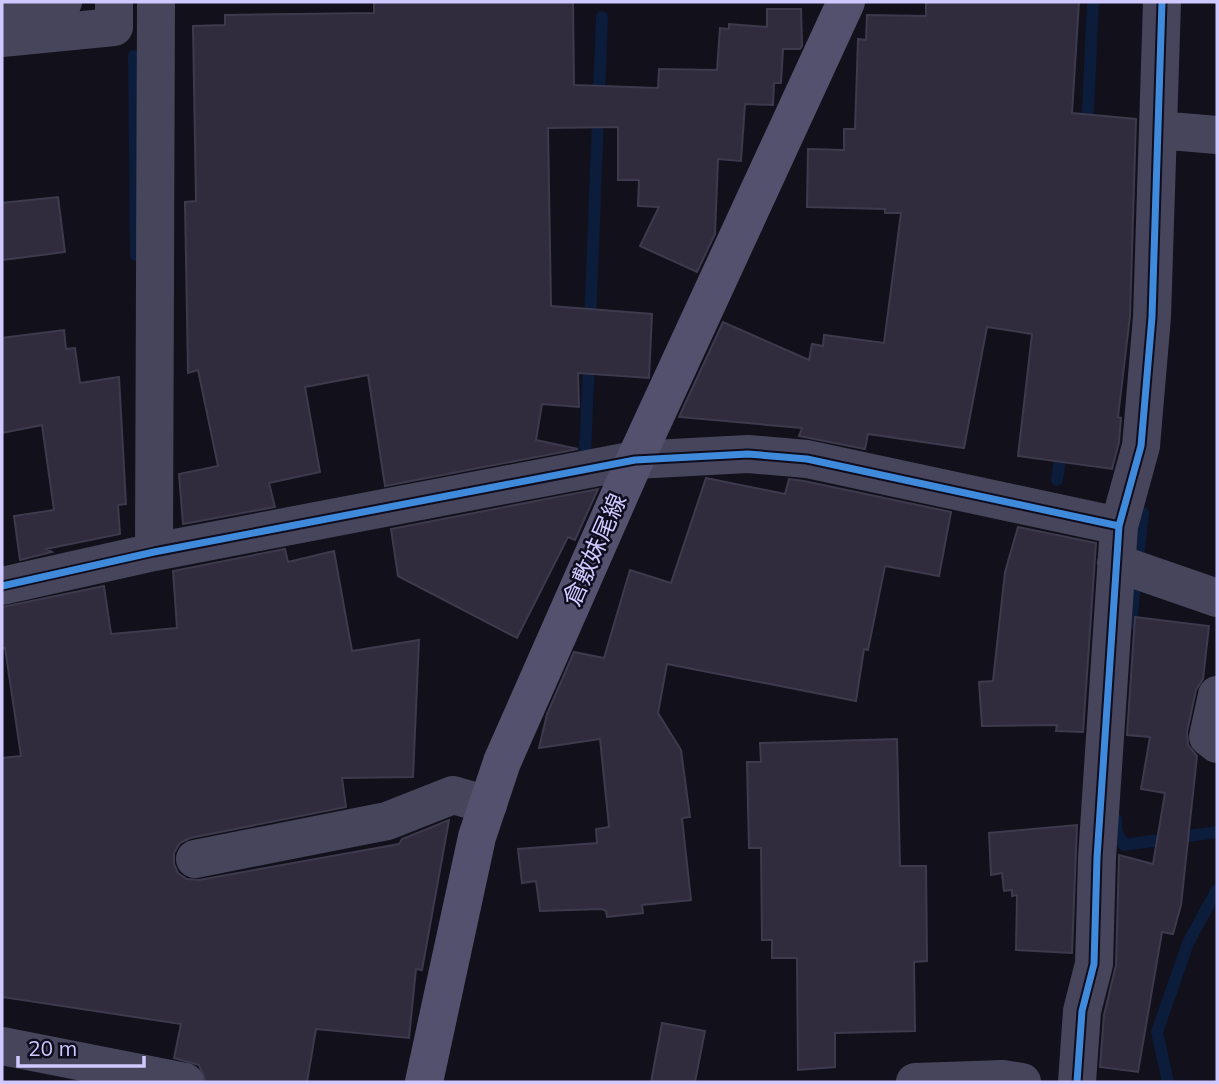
<svg xmlns="http://www.w3.org/2000/svg" width="1219" height="1084" viewBox="0 0 1219 1084" font-family="Mulish,'Noto Sans JP',sans-serif">
<style>
.lines{fill:none;stroke-linecap:round;stroke-linejoin:round}
.stream{stroke:#0c1c3b;stroke-width:12}
.building{fill:#302c3d;stroke:#3e3a4e;stroke-width:2}
.street{stroke:#46455b;stroke-width:38}
.secondary{stroke:#53516e;stroke-width:38}
.cycleway-casing{stroke:#0f0c1e;stroke-width:11}
.cycleway{stroke:#408adc;stroke-width:7}
.labels{text-anchor:middle;stroke-width:5;stroke-linejoin:round;paint-order:stroke}
.street-label{font-size:24px;fill:#d0c9ff;stroke:#0f0c1e}
</style>
<rect width="100%" height="100%" fill="#12101a"/>
<g class="lines">
<path class="stream" d="M134 56 136 255
M1087 131 1093 2
M590 324 602 17
M585 454 589 360
M1057 480 1062 445
M1131 623 1143 513 1133 510
M1116 819V831L1124 845 1217 832
M1168 1082 1157 1032 1188 943 1217 890"/>
</g>
<path class="building" d="M374 2H573L574 85 658 88 659 69 717 70 720 28 729 29V24L767 27V9H801L802 46 800 49H783L781 83H774L773 105 745 104 741 161 718 159 715 234 697 272 640 246 659 207 638 206 639 180H618V127L548 128 551 306 652 314 649 378 578 373 579 407 542 404 536 440 578 449 385 486 368 375 305 387 320 472 269 483 275 507 183 524 179 474 218 466 198 370 188 373 185 202 196 201 193 26 225 25V15L374 13Z
M926 2H1079L1072 113 1136 119 1130 316 1118 417 1121 418 1119 442 1112 469 1018 456 1032 334 987 327 964 448 868 434 865 449 799 436 802 428 679 417 723 322 809 360 812 344 823 346 824 335 884 343 901 213H885V209L807 207 808 149 844 150V129H855L858 39 866 40 867 15 926 16Z
M58 197 65 252 2 260V203Z
M64 330 66 349 75 348 80 383 119 377 126 504 118 505 120 534 46 549 52 552 20 560 14 516 54 510 42 425 2 433V338Z
M706 478 785 494 789 479 804 481 951 512 939 576 885 566 868 650 864 649 856 701 667 664 658 713 681 750 690 817 682 818 691 900 642 905 643 913 607 917 606 911 602 909 540 911 536 881 522 883 518 849 597 843 596 829 609 827 600 739 539 748 547 714 574 652 604 658 630 570 671 583Z
M598 489 575 540 568 537 517 638 398 576 391 529Z
M1018 527 1096 543 1083 732 1056 731 1057 725 982 726 979 682 993 681 1005 572Z
M285 549 288 562 334 551 352 651 419 640 413 777 342 778 346 807 190 838 180 843 174 853V864L178 873 187 879 199 880 399 844 402 839 449 820 422 970 416 969 409 1038 316 1029 307 1082H206L199 1065 174 1058 181 1024 2 997V758L21 756 5 648 2 649V607L104 586 111 634 177 628 173 571Z
M1135 617 1209 626 1203 679 1196 690 1187 732 1188 745 1197 756 1181 905 1173 934 1162 932 1138 1072 1100 1067 1104 1015 1116 965 1119 855 1153 864 1165 793 1141 789 1150 737 1127 735Z
M897 739 900 866H926L927 961 914 962 915 1031 835 1033V1067L798 1070 797 958H772V940H762L761 848H749L747 762H761L760 743Z
M1077 825 1072 953 1016 950 1017 895 1012 896V890L1004 891 1002 873 991 875 989 833Z
M662 1023 705 1031 695 1082H651Z"/>
<g class="lines">
<path class="street" d="M2 6 63 2
M2 38 114 27V2
M1158 130 1217 135
M154 552 156 2
M1116 563 1217 598
M2 586 154 552 635 460 748 454 807 459 1119 526
M1217 695 1208 737 1217 744
M195 859 387 821 453 795 488 805
M2 1046 185 1082
M915 1082 1003 1079 1022 1082
M1077 1082 1082 1011 1094 964 1097 858 1119 526 1141 446 1152 317 1162 2"/>
<path class="secondary" d="M424 1082 477 837 502 762 635 460 846 2"/>
<defs>
<path id="cycleway" d="M2 586 154 552 635 460 748 454 807 459 1119 526
M1077 1082 1082 1011 1094 964 1097 858 1119 526 1141 446 1152 317 1162 2"/>
</defs>
<use href="#cycleway" class="cycleway-casing"/>
<use href="#cycleway" class="cycleway"/>
</g>
<g class="labels">
<g class="street-label">
<text transform="translate(595 550) rotate(-66)" y="8">倉敷妹尾線</text>
</g>
</g>
<rect width="1219" height="1084" fill="none" stroke="#d0c9ff" stroke-width="7"/>
<path d="M18 1056v10h126v-10" fill="none" stroke="#d0c9ff" stroke-width="3.5"/>
<text x="28" y="1056" font-size="21" fill="#d0c9ff" stroke="#0f0c1e" stroke-width="5" paint-order="stroke">20 m</text>
</svg>
